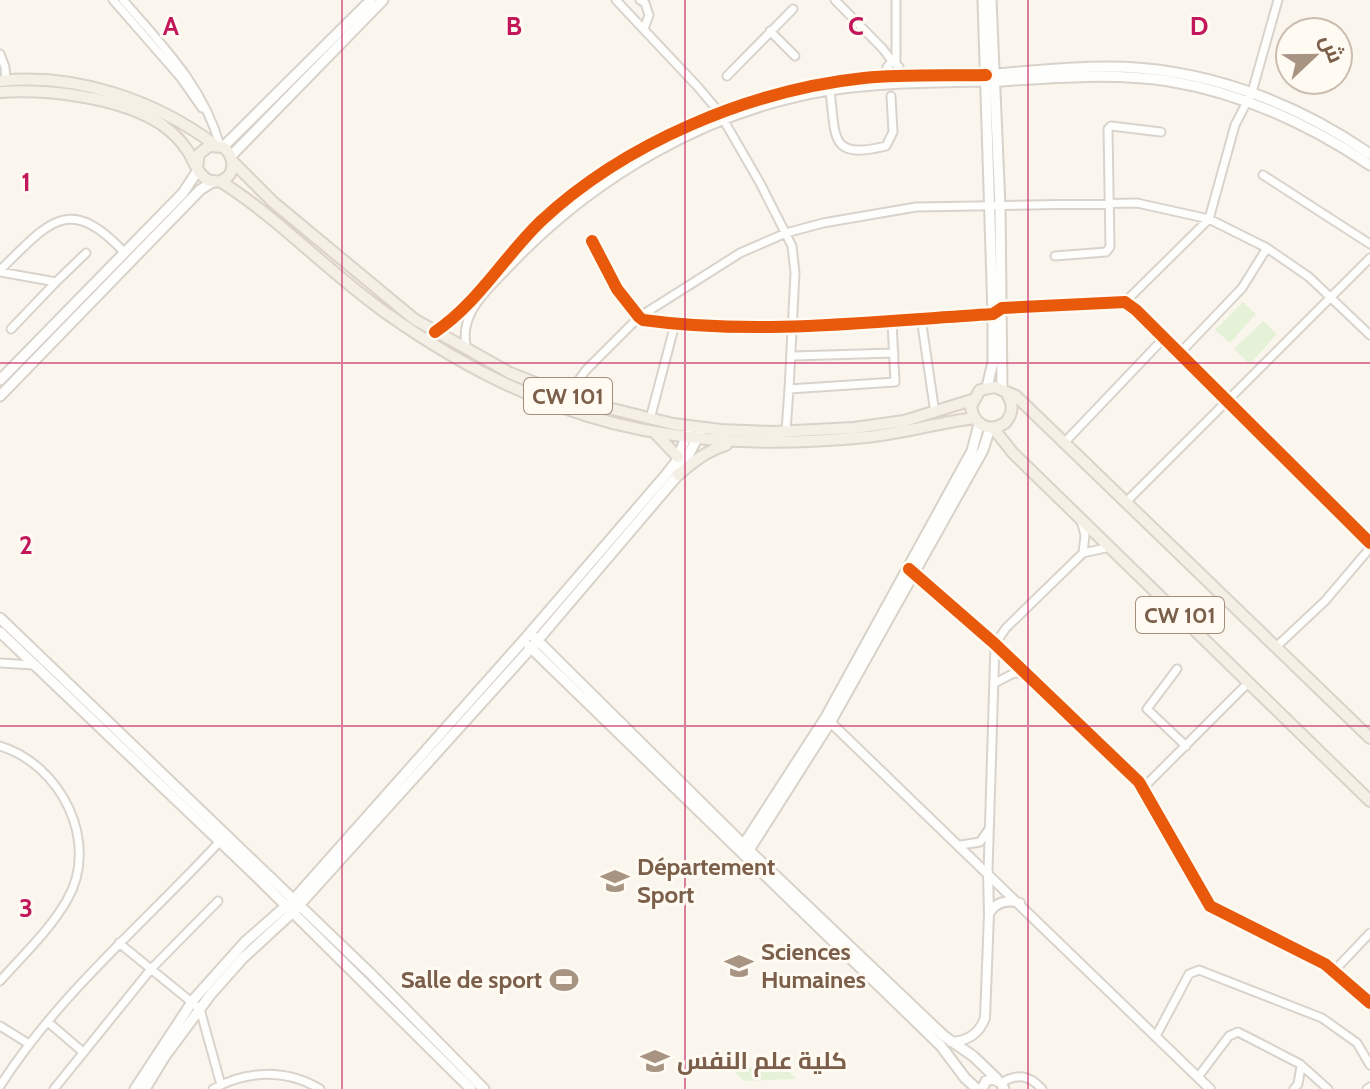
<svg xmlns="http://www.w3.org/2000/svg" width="1370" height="1089" viewBox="0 0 1370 1089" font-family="Cabin,Cairo,sans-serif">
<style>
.green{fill:#e5f2d8}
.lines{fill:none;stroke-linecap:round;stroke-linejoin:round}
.minor-casing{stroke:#d9d3cc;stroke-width:11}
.tertiary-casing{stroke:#d9d3cc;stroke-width:12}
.secondary-casing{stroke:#d8d2c9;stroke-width:13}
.primary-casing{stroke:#dbd2ca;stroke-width:14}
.minor{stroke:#fefefc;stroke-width:7}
.tertiary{stroke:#fefefc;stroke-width:8}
.secondary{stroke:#fefefc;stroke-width:9}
.primary{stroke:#f4f0e6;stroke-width:10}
.cycleway-casing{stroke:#fffbf2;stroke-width:17}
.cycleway{stroke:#e8590c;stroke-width:12}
.grid{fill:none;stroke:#c2185b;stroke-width:2;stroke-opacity:0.55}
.labels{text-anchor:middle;stroke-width:6;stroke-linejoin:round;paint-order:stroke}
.shield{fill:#fffbf2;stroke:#a38e7c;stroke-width:2}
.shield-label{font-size:22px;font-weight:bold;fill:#7c5f4a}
.poi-label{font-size:24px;font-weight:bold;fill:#7c5f4a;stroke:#fffbf2;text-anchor:start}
.grid-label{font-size:26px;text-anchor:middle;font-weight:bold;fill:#c2185b;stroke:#fffbf2;stroke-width:6;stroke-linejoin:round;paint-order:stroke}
</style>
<rect width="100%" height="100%" fill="#faf6ee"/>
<path class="green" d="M1243 302 1256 314 1230 343 1215 330Z
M1263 321 1277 334 1250 364 1234 349Z
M777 1057 796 1079 744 1081 735 1073C749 1061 761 1076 777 1057Z"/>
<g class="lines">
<defs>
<path id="minor" d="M113 0 181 78 202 108
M123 0C162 45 204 87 220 146
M616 0 698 87 719 112 760 183 792 246 795 273 789 389 895 382 892 322
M640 0 645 3 649 15 644 29
M835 0 883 49 892 61
M896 0V62
M770 31 795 56
M0 54 5 67 6 81
M893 74 887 67 892 61 899 67 894 77
M727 76 793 9
M830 91C836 138 829 160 886 146L893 132 891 96
M1263 175 1370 244
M592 241 617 289 639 317 643 320C760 336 876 321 993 314L1002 308 1125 302 1136 310 1370 543
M1055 256 1106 252 1110 247 1108 129 1111 126 1161 132
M0 270C48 224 68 192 124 252
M0 272 56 282 86 253
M1125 302 1209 219 1235 125 1252 92 1278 0
M921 318 935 413
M11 329 56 282
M436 332C478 303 504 256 541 222 627 142 748 90 865 78 905 74 946 76 986 75
M467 349C457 315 488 289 509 267 593 178 707 111 829 91 881 83 934 83 987 82
M1180 353 1242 288 1267 248
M793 356 894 353
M567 396 586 370 639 317 740 253 786 233 823 223 916 207 1137 203 1209 219 1267 248 1309 277 1370 335
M650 419 675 324
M786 431 789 389
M1064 443 1164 338
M1126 502 1370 258
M1081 520 1085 535 1083 553
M911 570 995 644 1139 782 1210 906 1325 964 1370 1003
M1276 647 1325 601 1370 548
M0 663 34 665
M1177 669 1147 709 1186 746
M995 683 1014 673 1026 674
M0 746C60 764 101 842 67 900 50 930 22 956 0 981
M1143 788 1249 682
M961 845 980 842 989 829
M988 872 995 644 1006 628 1083 553 1110 547
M119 943 200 1009 221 1085
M1334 971 1370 933
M48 1022 83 1052
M0 1026 29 1044
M1156 1036 1189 974 1199 970 1322 1018 1357 1043 1370 1065
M1198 1077 1229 1036 1238 1032 1300 1064 1328 1089
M1001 1083C1018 1073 1029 1075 1042 1089
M0 1086C60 992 148 920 223 838
M54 1089 151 969 218 901
M213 1089C247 1070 286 1069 320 1089
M1294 1089 1298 1084 1301 1066
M1367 1089 1370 1087"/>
<path id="tertiary" d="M826 718 1210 1089
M990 912C997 901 1008 900 1020 903
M951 1042C968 1041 979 1034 985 1018L989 914 988 873"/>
<path id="secondary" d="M983 0 993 314V362L987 387
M991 0 1000 206 1002 390
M986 75C1027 71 1068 67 1108 67 1202 67 1293 101 1370 154
M987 82C1046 78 1110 72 1169 81 1242 93 1309 124 1370 165
M223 147 371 0
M231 156 383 0
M0 380 183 193 198 170
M0 396 200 190 214 181
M0 618 371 974 484 1089
M0 632 256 876 471 1089
M534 637 754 855 944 1036 973 1056 997 1079
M529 646 941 1046 965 1078 977 1089
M742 847 826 717 972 451 979 424
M745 853 749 850 831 721 983 450 990 428
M135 1089 194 999 245 942 294 899 523 641 665 476 676 462 689 430
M145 1089 165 1056 211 994 243 958 293 912 531 648 678 475 701 431
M982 1089 986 1081 993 1079 1001 1083 1004 1089"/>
<path id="primary" d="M0 81C76 73 155 100 215 145
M0 92C48 89 120 97 161 124 171 131 180 139 187 150 195 161 200 186 220 181 237 176 235 156 223 147L209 146 199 154 197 167
M233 162 273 202 414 319 510 373 584 402 673 424 721 430 773 432 854 428 904 421 972 400
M220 181C280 219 328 272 386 313 542 424 678 455 867 437 903 433 938 423 974 418
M1007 394C1014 405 1013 414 1005 423 989 433 973 425 971 406L980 390 995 387 1016 396 1370 738
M993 428 1013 453 1370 801
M656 434 678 457
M678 475C693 462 706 451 726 445"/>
</defs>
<use href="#minor" class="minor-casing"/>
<use href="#tertiary" class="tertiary-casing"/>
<use href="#secondary" class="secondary-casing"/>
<use href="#primary" class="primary-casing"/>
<use href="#minor" class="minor"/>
<use href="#tertiary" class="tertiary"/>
<use href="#secondary" class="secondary"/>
<use href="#primary" class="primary"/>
<defs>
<path id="cycleway" d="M592 241 617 289 639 317 643 320C760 336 876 321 993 314L1002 308 1125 302 1136 310 1370 543
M435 332C477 304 504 257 540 222 624 143 750 90 864 78 905 74 946 76 986 75
M909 569 995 644 1139 782 1210 906 1325 964 1370 1003"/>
</defs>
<use href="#cycleway" class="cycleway-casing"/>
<use href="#cycleway" class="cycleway"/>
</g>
<path class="grid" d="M342 0V1089M685 0V1089M1028 0V1089M0 363H1370M0 726H1370"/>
<defs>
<symbol id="university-bare" viewBox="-9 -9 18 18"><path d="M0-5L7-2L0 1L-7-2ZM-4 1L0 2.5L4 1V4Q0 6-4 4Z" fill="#a89483" stroke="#fffbf2" stroke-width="2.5" paint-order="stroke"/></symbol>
<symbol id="stadium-bare" viewBox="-9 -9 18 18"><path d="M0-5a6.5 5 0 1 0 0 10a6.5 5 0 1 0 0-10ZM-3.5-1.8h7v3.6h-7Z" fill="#a89483" stroke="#fffbf2" stroke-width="2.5" paint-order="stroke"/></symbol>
</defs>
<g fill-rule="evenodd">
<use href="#university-bare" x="595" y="861" width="40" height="40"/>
<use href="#university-bare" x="719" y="946" width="40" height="40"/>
<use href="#stadium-bare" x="544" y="960" width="40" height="40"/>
<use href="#university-bare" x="635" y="1041" width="40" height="40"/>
</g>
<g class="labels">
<g class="shield">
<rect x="524" y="378" width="88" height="36" rx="6"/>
<rect x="1136" y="597" width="88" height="36" rx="6"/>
</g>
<g class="shield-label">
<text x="568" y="404">CW 101</text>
<text x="1180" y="623">CW 101</text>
</g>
<g class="poi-label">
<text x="637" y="875">Département<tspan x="637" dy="28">Sport</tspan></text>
<text x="761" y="960">Sciences<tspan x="761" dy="28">Humaines</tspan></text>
<text x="542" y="988" text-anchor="end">Salle de sport</text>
<text x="677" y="1069">كلية علم النفس</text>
</g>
</g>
<g class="grid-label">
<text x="171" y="35">A</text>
<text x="514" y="35">B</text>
<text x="856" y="35">C</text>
<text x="1199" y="35">D</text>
<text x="26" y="191">1</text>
<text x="26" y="554">2</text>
<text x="26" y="917">3</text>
</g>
<g transform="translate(1314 56) rotate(68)"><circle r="38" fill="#fffbf2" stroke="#cbbdaf" stroke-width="2"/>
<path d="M0-6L14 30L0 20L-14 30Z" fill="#a89483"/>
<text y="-12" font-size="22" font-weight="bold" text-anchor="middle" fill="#7c5f4a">ش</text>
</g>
</svg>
